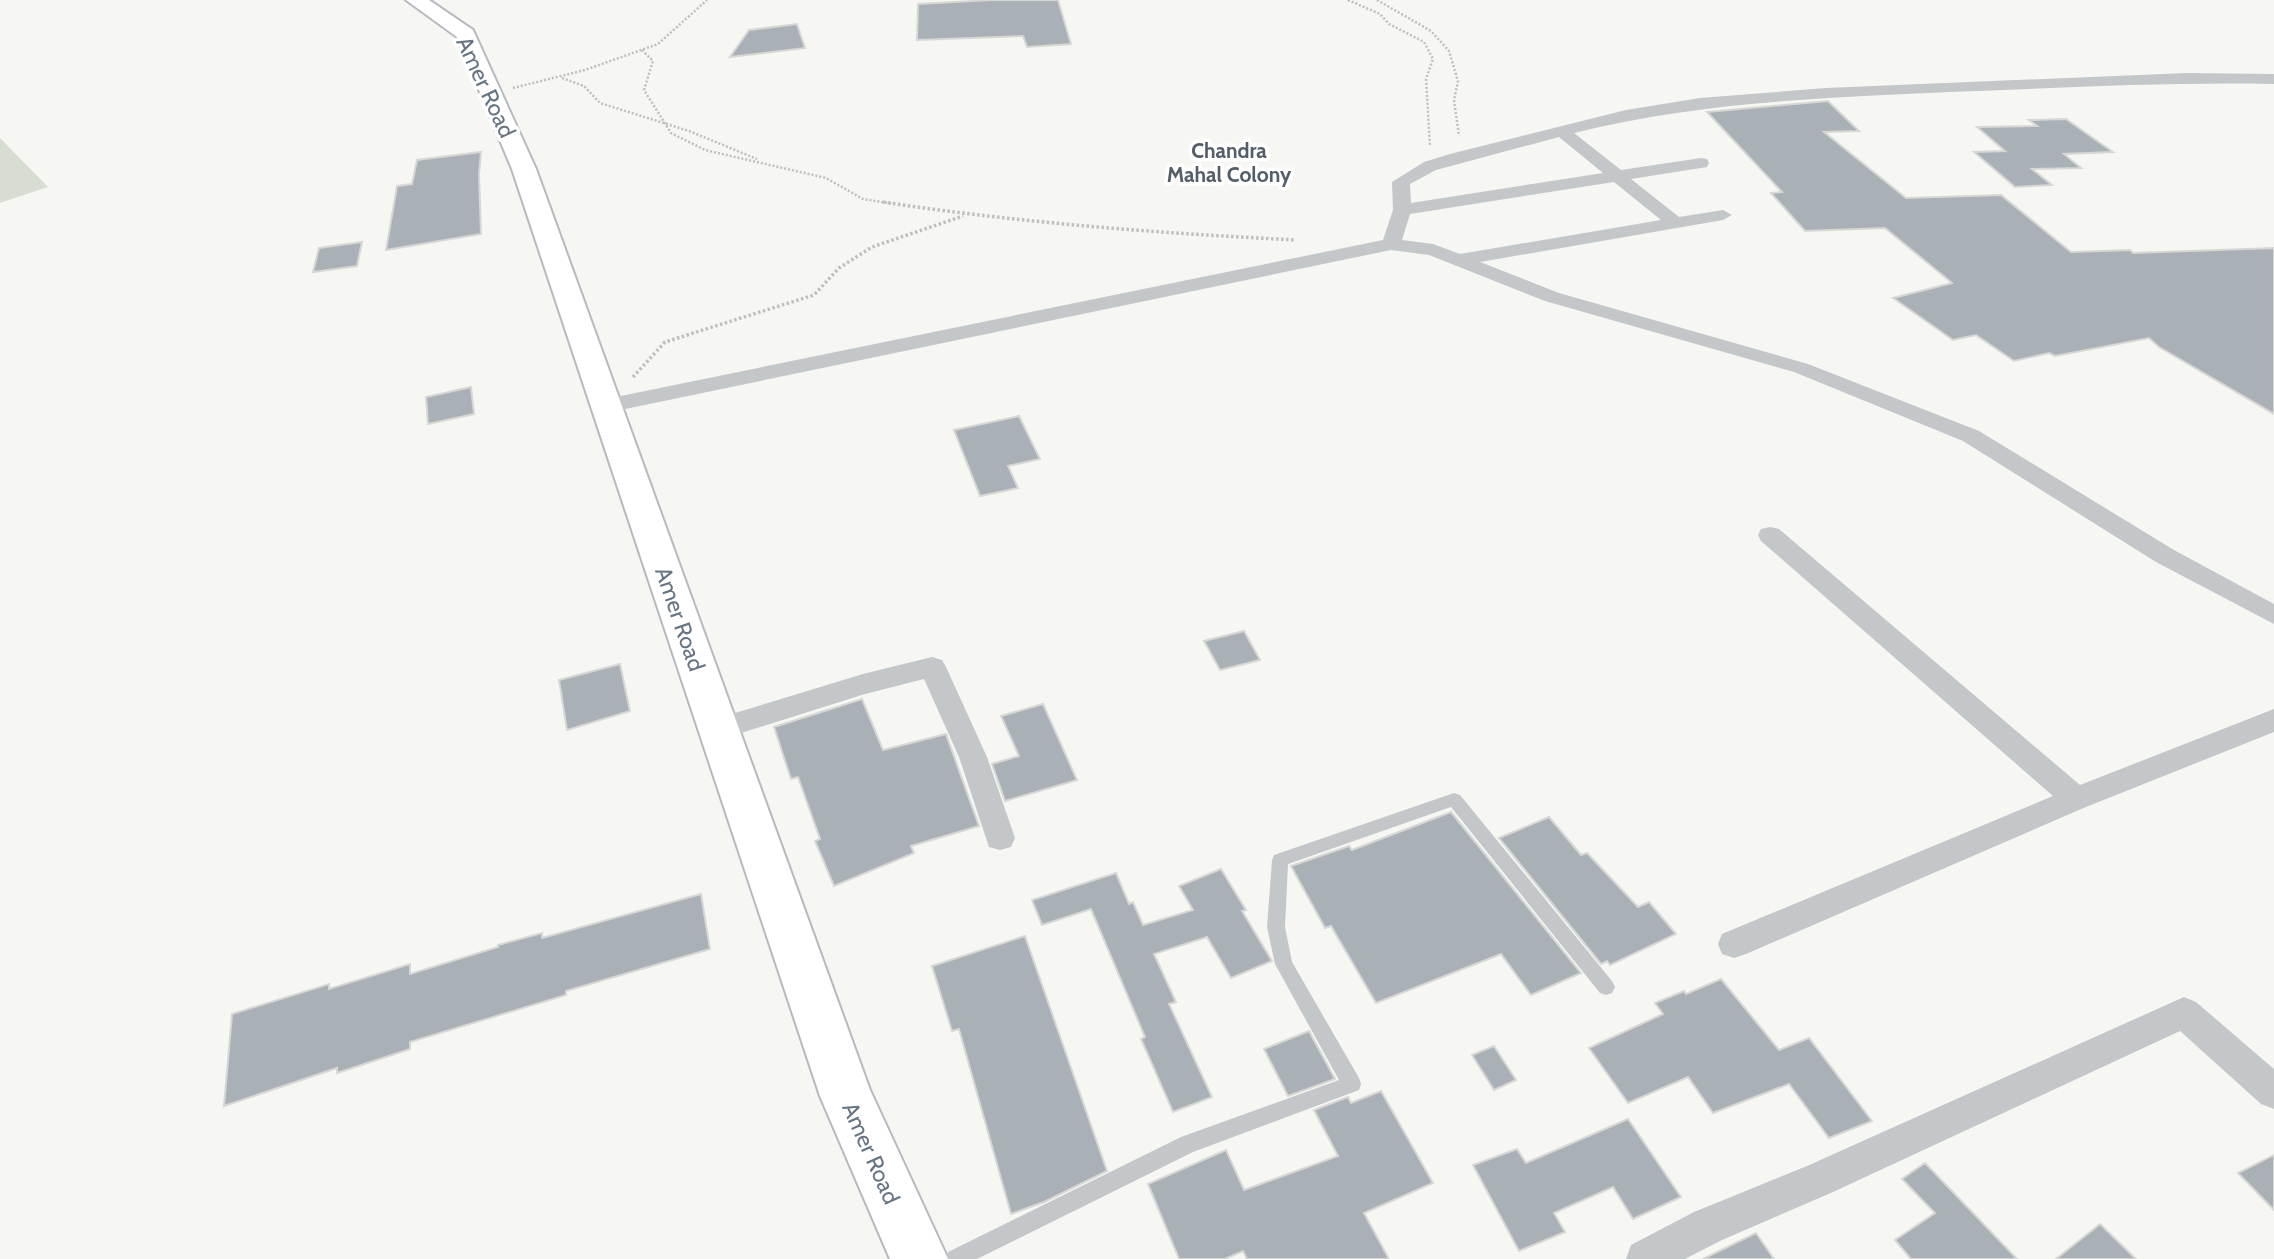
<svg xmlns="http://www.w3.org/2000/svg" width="2274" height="1259" viewBox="0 0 2274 1259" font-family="Cabin,sans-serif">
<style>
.green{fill:#d7ddd3}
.building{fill:#a9b1b7;stroke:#d7d7d5;stroke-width:2}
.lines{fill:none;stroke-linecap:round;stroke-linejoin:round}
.secondary-casing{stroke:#b6babe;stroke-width:4}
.path-far1{stroke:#bdbfc1;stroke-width:2.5;stroke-dasharray:2 2;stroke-linecap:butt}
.path{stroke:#bdbfc1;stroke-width:3.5;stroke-dasharray:2.5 2.5;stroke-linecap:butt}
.service{fill:#c3c7ca;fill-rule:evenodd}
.minor{fill:#c3c7ca;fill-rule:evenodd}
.secondary{fill:#fff;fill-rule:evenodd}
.labels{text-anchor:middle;stroke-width:7;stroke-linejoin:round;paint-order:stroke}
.far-neighbourhood-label{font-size:21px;font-weight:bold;fill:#535e68;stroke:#fff}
.street-label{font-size:23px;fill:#657583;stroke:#fff}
</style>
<rect width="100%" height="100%" fill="#f6f6f2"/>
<path class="green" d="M0 138 48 187 0 203Z"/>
<path class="building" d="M991 0H1058L1071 44 1027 47 1023 36 917 40 918 4Z
M797 24 805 48 730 57 749 30Z
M1828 101 1859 131 1824 132 1906 198 2001 195 2071 252 2130 250 2133 253 2274 248V414L2159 347 2149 338 2055 356 2049 353 2014 361 1976 335 1953 340 1893 298 1952 283 1885 228 1805 231 1771 193 1782 192 1707 112Z
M2066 119 2113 152 2064 154 2081 168 2032 169 2052 185 2015 187 1974 152 2005 151 1977 127 2037 126 2029 120Z
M481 152 479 174 481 234 386 250 397 186 412 184 417 160Z
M362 242 357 266 313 272 319 248Z
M471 387 474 414 428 424 426 397Z
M1019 416 1040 459 1008 466 1018 488 980 496 954 430Z
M1244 631 1260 660 1220 670 1204 641Z
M620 664 630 711 567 730 559 680Z
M862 699 883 750 946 734 979 826 911 846 914 853 834 886 815 841 820 839 798 777 791 779 774 727Z
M1043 704 1077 780 1005 801 992 764 1019 756 1001 716Z
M1451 812 1581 973 1531 995 1501 954 1376 1003 1331 926 1325 928 1291 866 1349 846 1352 850Z
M1549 817 1581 855 1587 853 1638 907 1649 902 1676 934 1610 965 1607 961 1601 964 1499 838Z
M1221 869 1246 910 1242 911 1272 961 1231 978 1207 937 1154 954 1176 1002 1169 1004 1212 1097 1173 1112 1141 1039 1145 1037 1091 909 1042 925 1032 900 1116 873 1129 904 1133 902 1143 925 1193 910 1179 886Z
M701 894 710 949 566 991V995L410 1042V1049L337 1073V1068L224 1106 232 1014 329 984V989L410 964V974L498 947V945L542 933V938Z
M1025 936 1107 1171 1044 1202 1011 1214 959 1029 952 1031 932 966Z
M1721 979 1779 1050 1809 1038 1872 1121 1829 1138 1789 1084 1713 1113 1688 1077 1628 1103 1589 1048 1663 1014 1655 1003 1684 991 1686 994Z
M1309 1031 1335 1079 1288 1096 1264 1049Z
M1494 1046 1516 1080 1494 1090 1472 1055Z
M1381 1091 1433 1183 1364 1213 1389 1259H1247L1243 1251 1225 1259H1179L1148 1184 1226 1150 1244 1190 1338 1156 1314 1110 1348 1097 1351 1103Z
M1628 1119 1681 1197 1633 1219 1613 1187 1554 1213 1565 1232 1519 1251 1473 1165 1517 1149 1526 1163Z
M2274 1155V1210L2238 1173Z
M1925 1163 2017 1259H1911L1895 1240 1935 1213 1902 1179Z
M2100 1224 2136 1259H2056Z
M1756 1233 1774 1259H1703Z"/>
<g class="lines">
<defs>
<path id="secondary" d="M406 0H429L473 30 536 169 870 1090 948 1259H890L820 1096 512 169 457 37Z"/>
</defs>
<use href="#secondary" class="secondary-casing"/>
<path class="path-far1" d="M1348 0 1380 14 1389 24 1424 42 1433 59 1426 79 1430 146
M1377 0 1431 31 1449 51 1458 81 1454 100 1459 136
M642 50 653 61 644 90 671 133 705 150 826 178 863 199 895 204
M562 78 584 86 600 103 689 131 757 159
M513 88 585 70 658 44 707 0"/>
<path class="path" d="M883 202C1021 223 1157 233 1296 240
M633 377 665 342 814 295 839 268 872 247 963 216"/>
<path class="service" d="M1454 793 1460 795 1612 981 1615 987 1612 993 1606 995 1600 993 1451 807 1288 864 1285 927 1292 962 1359 1078 1361 1084 1359 1090 1193 1152 977 1259H945L948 1252 1181 1137 1339 1080 1275 964 1267 927 1272 860 1274 855Z"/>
<path class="minor" d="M2187 73 2274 74V84C2166 82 2058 88 1949 92 1823 98 1697 102 1574 133L1621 170 1701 158 1707 159 1709 163 1707 167 1631 179 1679 217 1723 210 1732 215 1723 220 1480 262 1559 293 1808 364 1979 431 2174 550 2274 604V624L2156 562 1963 441 1794 372 1545 301 1429 255 1391 250 606 413 598 411 595 406 598 401 606 399 1383 240 1393 210 1392 182 1424 162 1450 154 1626 110 1700 98 1826 88ZM1559 137 1603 173 1411 203 1410 184 1436 170ZM1614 182 1661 220 1460 254 1433 244 1402 240 1410 214Z
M1770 527 1779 529 2080 785 2274 709V732L2086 807 1746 954 1734 958 1722 954 1718 944 1722 934 2053 796 1761 541 1758 535 1761 529Z
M932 657 942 660 946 667 987 757 1015 838 1011 847 1000 850 989 847 959 757 924 679 865 694 719 740 709 737 705 729 709 721 863 674Z
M2184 997 2196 1002 2274 1069V1109L2261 1104 2180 1031 1833 1192 1722 1240 1685 1259H1626L1631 1245 1694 1212 1807 1166Z"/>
<use href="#secondary" class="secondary"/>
</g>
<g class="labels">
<g class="far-neighbourhood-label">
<text x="1229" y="158">Chandra<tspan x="1229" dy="24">Mahal Colony</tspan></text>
</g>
<g class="street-label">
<text transform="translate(486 87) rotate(65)" y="8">Amer Road</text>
<text transform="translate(680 619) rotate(71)" y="8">Amer Road</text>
<text transform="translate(871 1153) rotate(66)" y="8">Amer Road</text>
</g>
</g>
</svg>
